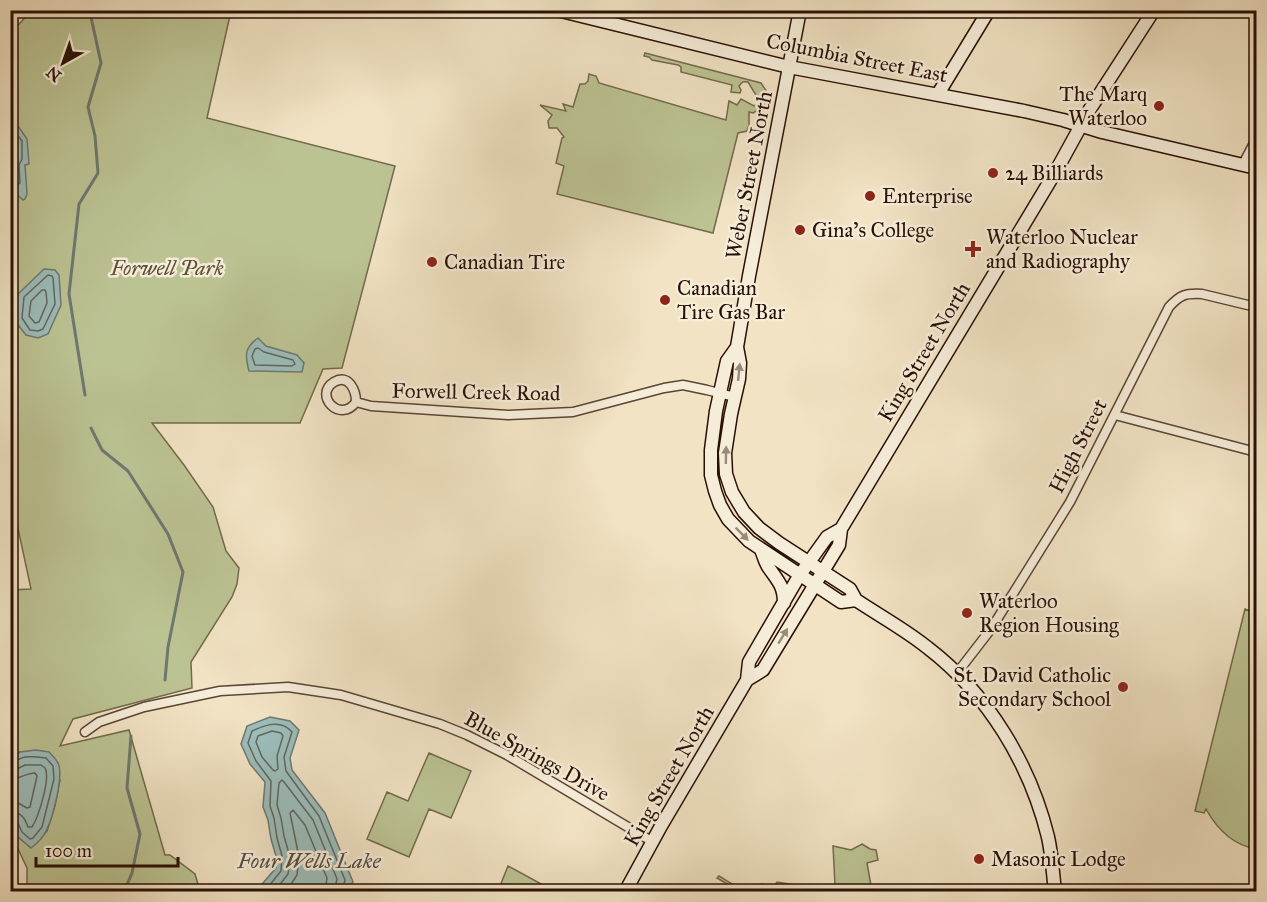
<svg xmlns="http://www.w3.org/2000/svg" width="1267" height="902" viewBox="0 0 1267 902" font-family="'IM FELL Great Primer',serif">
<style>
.green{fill:#bcc393;stroke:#726a4c;stroke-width:1.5}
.water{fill:#9cbdba;stroke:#6e7872;stroke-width:1.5}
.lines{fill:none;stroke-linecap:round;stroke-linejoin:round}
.shore{stroke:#626660;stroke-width:1.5}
.stream{stroke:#6e7872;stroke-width:3}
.street-casing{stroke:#5b4535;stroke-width:11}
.secondary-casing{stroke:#291005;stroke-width:15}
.street{stroke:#f6edd9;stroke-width:8}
.secondary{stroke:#f6edd9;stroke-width:12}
.oneway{fill:#9a8a7a}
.poi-dot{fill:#8f2418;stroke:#f6edd9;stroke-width:2}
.labels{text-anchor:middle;stroke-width:5;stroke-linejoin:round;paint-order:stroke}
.street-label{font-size:21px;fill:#291005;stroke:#f6edd9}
.poi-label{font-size:21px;fill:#291005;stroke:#f6edd9;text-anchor:start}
.park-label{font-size:21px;font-style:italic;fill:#5c4f37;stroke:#f6edd9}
.water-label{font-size:22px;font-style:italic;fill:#514d44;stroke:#f6edd9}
</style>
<rect width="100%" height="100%" fill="#f1e3c4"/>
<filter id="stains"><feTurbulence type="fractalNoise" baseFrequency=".00333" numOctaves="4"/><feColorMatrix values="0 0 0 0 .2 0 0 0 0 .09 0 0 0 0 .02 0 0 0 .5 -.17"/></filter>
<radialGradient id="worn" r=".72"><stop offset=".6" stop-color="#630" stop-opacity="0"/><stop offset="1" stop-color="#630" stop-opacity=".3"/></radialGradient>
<path class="green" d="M31 11H231L207 118 395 166 342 368 323 369 300 423H152L184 465 213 507 226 551 239 568 237 584 232 597 191 662 192 688 73 719 60 746 129 730 165 855H170L195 874 200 891H27V868L11 834 10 824 14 827 17 836 31 847 47 831 55 805 60 780 20 752 11 758V590L31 589 10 491 11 33Z
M645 53 761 83 767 92 764 107 753 113 749 112V125L747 131 738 133 713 233 557 194 564 166 556 163 562 138 564 137 557 128H549L548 121 552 115 540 105 566 111 563 104 573 107 580 84H585L588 81 589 74 596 76 599 83 726 120 729 101 737 105 741 99 754 106 758 104 759 100 748 82C743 81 742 82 739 86L741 90 740 93 731 92 732 85 681 72V67L678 65 652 60 649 57 644 56Z
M1245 609 1256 613 1254 621 1256 620V849C1233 845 1217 829 1206 809L1204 813 1195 811Z
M429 753 471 771 451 818 429 809 409 857 367 839 387 792 408 801Z
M862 844 870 849 876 850 878 860 867 863 872 891H739L717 878 719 876C734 885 744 895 762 884L772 890 777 882 809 887 818 885H835L833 846 851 850Z
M508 866 554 891H498Z"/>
<path class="water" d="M11 116 27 139 29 164 25 165 27 194 25 199 23 200 13 191 10 169Z
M44 269 55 270 59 275 61 305 48 334 38 338 26 335 15 321 18 294Z
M258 338 266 346 297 355 304 363 302 372 249 371C245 356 244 348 258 338Z
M270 717 290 721 299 730 290 758 292 770 325 813 353 882 346 891H256L276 868V856L271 839 268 820 263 807 265 782 250 764 241 744 247 726Z
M36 750 49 752C52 755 56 759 58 763 64 775 53 817 47 829 44 836 38 843 31 848L17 836 13 830 14 827 11 823 10 758 20 752Z"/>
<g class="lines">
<path class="shore" d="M10 125 22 141V159L19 165 20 183 17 185 10 184
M48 275 52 276 53 278 55 304 43 329 38 331 30 330 22 318 24 297Z
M42 290H45L46 292 47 303 39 322 35 323 29 316 31 301Z
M258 348 264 352 293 360 295 364 292 366 255 365 252 356 255 349Z
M272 731 281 733 283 736 277 756 278 769 275 771 273 770 262 757 256 742 258 736Z
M10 762C16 762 19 758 25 757 32 756 39 757 46 758L53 766 54 779 42 827 33 838 30 839 22 832 17 821 10 819
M10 770 17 769 25 765H41C42 766 44 767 45 768 51 778 38 818 32 827H28C25 818 21 812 10 812
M10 779C20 779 26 773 35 773L37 776 30 807 27 808 18 803H10
M264 892 281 871 282 856 277 838 274 818 270 806 271 781 256 761 248 743 252 731C265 725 281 719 292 732L284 757 286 771 319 816 345 880 342 892
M274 892 288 874 290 857 284 836 281 818 277 805 279 783 282 780 284 782 313 820 337 879 334 892
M286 892 297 875 299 857 290 813 293 810 305 825 327 878 325 892"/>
<path class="stream" d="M78 10 91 17 101 63 88 107 95 136 98 173 79 204 69 294 85 395
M91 428 102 450 128 471 168 534 183 572 168 647 165 680
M124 892 132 873 140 834 127 788 131 736"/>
<defs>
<path id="street" d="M1243 164 1256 139
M356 402C356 391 349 373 334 382 313 395 340 424 356 402L371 406 508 415 573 412 664 388 683 385 707 390 735 397
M1115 415 1256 452
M957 673 991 629 1070 502 1169 307C1180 295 1185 293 1202 294L1256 307
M85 732 99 722 144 707 220 691 288 687 341 695 440 724 467 735 507 755 653 842"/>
<path id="secondary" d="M557 10 789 67 1024 111 1063 120 1102 132 1256 168
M800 10 749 276 737 347 740 363 739 379 731 414 725 453 726 474 732 492 744 512 759 528 779 543 850 589 856 600C880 616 906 630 928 648 988 694 1030 764 1048 837 1052 855 1053 874 1055 892
M938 94 989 10
M737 347 727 361 716 411 711 450V475L715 491 720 505 728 519 749 541 841 602 856 600
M761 550C764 556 765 563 769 568 778 581 784 586 784 603
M747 680 763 670 839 545 841 529 1056 171 1090 109 1154 10
M625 892 661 826 747 680 749 662 799 576 827 537 841 529"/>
</defs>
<use href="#street" class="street-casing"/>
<use href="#secondary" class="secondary-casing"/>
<use href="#street" class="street"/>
<use href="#secondary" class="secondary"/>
</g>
<defs><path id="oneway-solid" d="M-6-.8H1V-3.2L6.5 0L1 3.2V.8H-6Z" transform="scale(1.5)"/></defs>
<g class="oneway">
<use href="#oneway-solid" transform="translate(739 372) rotate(-84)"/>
<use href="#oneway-solid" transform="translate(726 455) rotate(-89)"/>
<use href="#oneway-solid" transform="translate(742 534) rotate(45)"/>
<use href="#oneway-solid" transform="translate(783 636) rotate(-59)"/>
</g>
<g class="poi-dot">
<circle cx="1159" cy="106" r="6"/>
<circle cx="993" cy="173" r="6"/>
<circle cx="870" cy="196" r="6"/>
<circle cx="800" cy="230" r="6"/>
<path d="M970 240h6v6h6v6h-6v6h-6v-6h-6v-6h6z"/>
<circle cx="432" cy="262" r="6"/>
<circle cx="665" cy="300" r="6"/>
<circle cx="967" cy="613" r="6"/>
<circle cx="1123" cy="687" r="6"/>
<circle cx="979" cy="859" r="6"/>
</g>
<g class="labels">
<g class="street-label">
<text transform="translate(857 58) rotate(11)" y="7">Columbia Street East</text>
<text transform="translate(749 175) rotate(-79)" y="7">Weber Street North</text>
<text transform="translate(924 352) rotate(-59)" y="7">King Street North</text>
<text transform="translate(476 392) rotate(1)" y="7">Forwell Creek Road</text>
<text transform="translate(1078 446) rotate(-63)" y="7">High Street</text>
<text transform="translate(537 756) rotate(29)" y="7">Blue Springs Drive</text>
<text transform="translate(669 776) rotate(-60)" y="7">King Street North</text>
</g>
<g class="poi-label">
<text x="1147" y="101" text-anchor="end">The Marq<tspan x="1147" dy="24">Waterloo</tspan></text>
<text x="1005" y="180">24 Billiards</text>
<text x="882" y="203">Enterprise</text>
<text x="812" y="237">Gina's College</text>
<text x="986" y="244">Waterloo Nuclear<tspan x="986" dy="24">and Radiography</tspan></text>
<text x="444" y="269">Canadian Tire</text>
<text x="677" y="295">Canadian<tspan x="677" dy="24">Tire Gas Bar</tspan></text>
<text x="979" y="608">Waterloo<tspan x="979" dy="24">Region Housing</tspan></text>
<text x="1111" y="682" text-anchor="end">St. David Catholic<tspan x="1111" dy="24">Secondary School</tspan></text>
<text x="991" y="866">Masonic Lodge</text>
</g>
<g class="park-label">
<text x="167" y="275">Forwell Park</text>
</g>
<g class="water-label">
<text x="309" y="868">Four Wells Lake</text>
</g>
</g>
<rect width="1267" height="902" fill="none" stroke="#f1e3c4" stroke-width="36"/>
<rect x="12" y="12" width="1243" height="878" fill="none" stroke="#291005" stroke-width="3"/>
<rect x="18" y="18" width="1231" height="866" fill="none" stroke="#291005" stroke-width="1.5"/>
<g transform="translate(63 63) rotate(220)" stroke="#f6edd9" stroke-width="4.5" paint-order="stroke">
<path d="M0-4.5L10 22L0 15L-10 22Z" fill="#291005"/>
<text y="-9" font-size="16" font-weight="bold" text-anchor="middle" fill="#291005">N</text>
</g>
<path d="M36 857v9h142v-9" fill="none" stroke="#291005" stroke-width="3"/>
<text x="45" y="857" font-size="18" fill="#291005" stroke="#f6edd9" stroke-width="4.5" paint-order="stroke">100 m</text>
<rect width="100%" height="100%" filter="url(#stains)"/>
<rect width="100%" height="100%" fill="url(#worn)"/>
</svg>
